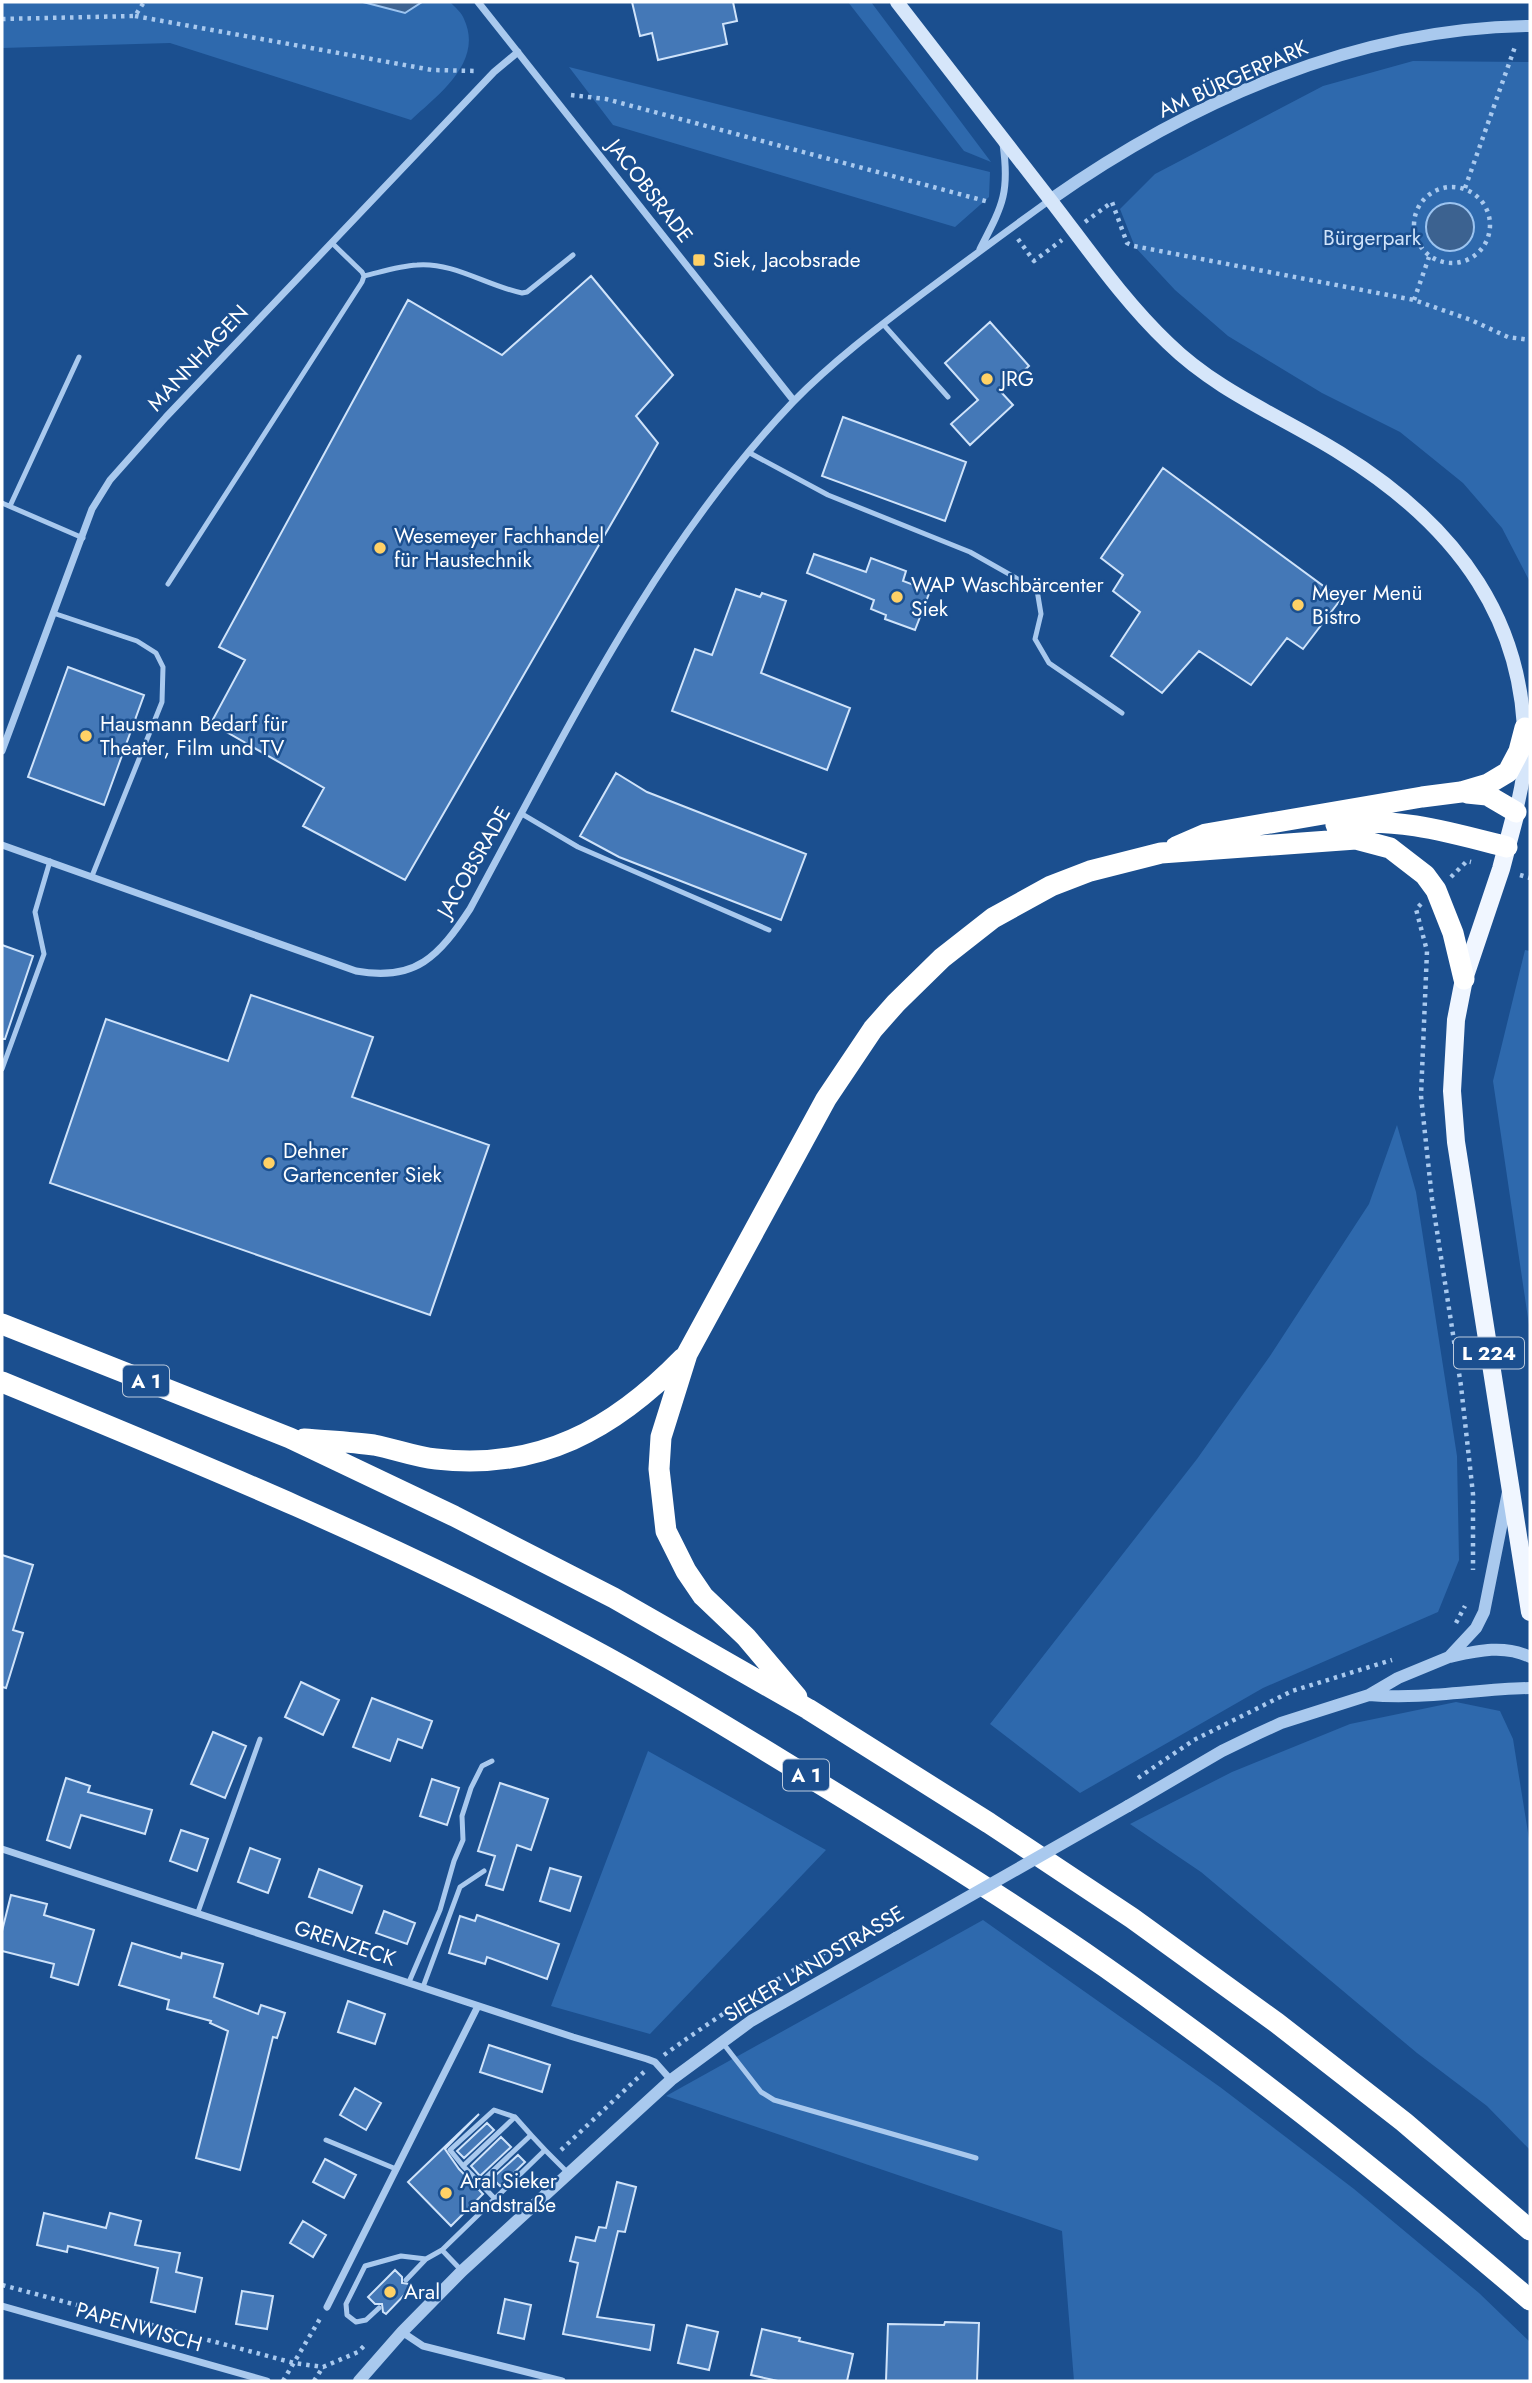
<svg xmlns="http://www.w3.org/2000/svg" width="1532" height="2383" viewBox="0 0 1532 2383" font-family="Jost,sans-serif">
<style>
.green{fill:#2e69ad}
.water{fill:#3c6290;stroke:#9cc4f0;stroke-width:2}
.building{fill:#4478b7;stroke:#cfe3fa;stroke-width:2}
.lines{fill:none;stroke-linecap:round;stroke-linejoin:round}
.path{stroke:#a9c9ee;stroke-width:4.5;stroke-dasharray:3.5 5;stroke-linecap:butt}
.service{stroke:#a9c9ee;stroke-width:5}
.minor{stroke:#a9c9ee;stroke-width:7}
.tertiary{stroke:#a9c9ee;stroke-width:12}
.secondary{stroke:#d6e6fa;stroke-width:14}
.primary{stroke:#f0f6ff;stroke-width:18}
.motorway{stroke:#fff;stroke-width:21}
.tertiary-bridge{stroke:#a9c9ee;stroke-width:12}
.poi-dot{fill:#ffd166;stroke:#1b4f8f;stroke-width:2.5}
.labels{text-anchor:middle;stroke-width:5;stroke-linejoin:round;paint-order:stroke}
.shield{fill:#1b4f8f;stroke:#bbcadd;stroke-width:2}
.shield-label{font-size:19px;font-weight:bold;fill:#fff}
.street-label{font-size:21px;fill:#fff;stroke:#1b4f8f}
.park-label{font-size:21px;fill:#cfe3fa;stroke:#1b4f8f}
.poi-label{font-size:21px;fill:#fff;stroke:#1b4f8f;text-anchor:start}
</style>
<rect width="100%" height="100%" fill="#1b4f8f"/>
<path class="green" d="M2 2H450C455 7 462 13 464 19 484 62 438 95 411 120L170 43 2 48Z
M848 2H871L991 162 964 151Z
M1413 61 1530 62V582L1502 528 1463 483 1400 432 1322 393 1228 336 1175 290 1135 247 1120 209 1155 174 1323 86Z
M569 67 990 172 989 197 955 227 613 125Z
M1525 950 1530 951V1332L1493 1081Z
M1397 1125 1416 1192 1457 1456 1459 1560 1438 1612 1263 1688 1080 1793 990 1724 1197 1459 1270 1356 1369 1204Z
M1456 1702 1500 1711 1513 1739 1530 1845V2150L1487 2106 1417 2053 1201 1872 1130 1824 1232 1772 1350 1724Z
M648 1751 826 1850 650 2034 551 2006Z
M983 1920 1220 2087 1354 2189 1479 2293 1530 2342V2381H1074L1062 2231 666 2096Z"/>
<path class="water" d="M363 2H422L405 13Z
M1426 227a24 24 0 1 1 48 0a24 24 0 1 1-48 0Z"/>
<path class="building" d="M632 2H733L737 21 723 24 727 44 658 60 652 33 640 36Z
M591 276 673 375 636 416 658 443 405 880 303 826 324 788 211 723 245 660 219 647 408 300 502 355Z
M990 322 1029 366 1001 392 1013 405 970 445 951 424 978 400 945 363Z
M843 417 966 462 945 521 822 476Z
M1163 468 1341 599 1303 649 1287 638 1251 685 1199 651 1162 693 1111 656 1140 612 1113 591 1123 575 1101 558Z
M814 554 866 572 871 558 906 571 903 581 930 591 915 630 885 619 886 615 871 609 874 600 807 573Z
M736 589 760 597 762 593 786 601 761 673 850 708 827 770 672 711 695 649 712 655Z
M68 667 144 695 104 805 28 777Z
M616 773 647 792 806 854 781 920 619 857 580 836Z
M2 945 33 956 5 1039H2Z
M251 995 373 1037 352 1097 489 1145 430 1315 50 1183 106 1019 228 1061Z
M2 1555 33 1565 13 1630 23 1633 6 1688 2 1687Z
M301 1682 339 1700 323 1735 285 1717Z
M372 1698 432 1721 422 1748 398 1739 390 1761 353 1747Z
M213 1732 246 1746 225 1798 191 1784Z
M66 1778 90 1786 88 1792 152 1810 145 1834 81 1815 70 1848 47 1840Z
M432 1779 459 1788 447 1825 420 1816Z
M500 1783 548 1799 531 1850 517 1845 503 1890 486 1885 495 1856 478 1851Z
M181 1830 208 1839 197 1871 170 1861Z
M250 1848 280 1859 268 1893 238 1882Z
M550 1868 581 1877 570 1911 540 1901Z
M319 1869 362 1886 352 1913 309 1897Z
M11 1895 47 1904 44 1915 94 1930 78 1985 51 1977 54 1964 2 1951V1931Z
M384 1911 415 1923 407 1944 376 1933Z
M477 1915 559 1944 547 1979 487 1957 485 1964 449 1953 460 1916 475 1921Z
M132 1943 181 1958 182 1953 223 1964 214 1997 258 2014 261 2005 285 2013 277 2038 273 2037 240 2170 196 2158 228 2031 210 2023 211 2021 167 2009 169 2000 119 1985Z
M348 2001 385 2014 375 2044 338 2032Z
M489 2045 550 2065 542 2092 480 2072Z
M355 2088 381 2103 366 2130 340 2115Z
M479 2114 445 2149 459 2169 483 2194 451 2226 408 2182Z
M487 2123 494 2130 464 2158 457 2151Z
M501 2137 511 2147 480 2176 471 2166Z
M518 2155 525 2162 500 2186 496 2182 491 2187 487 2183Z
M325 2159 356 2175 344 2198 313 2182Z
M617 2182 636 2187 625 2232 618 2231 597 2317 654 2325 650 2350 563 2334 578 2263 570 2261 576 2237 595 2241 599 2227 606 2228Z
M44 2213 106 2228 110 2213 141 2221 135 2245 180 2253 176 2272 202 2278 195 2312 151 2302 158 2268 68 2246 67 2252 37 2245Z
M303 2221 326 2235 313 2257 290 2243Z
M395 2270 402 2277V2283L409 2284 412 2287 386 2314 383 2312 382 2304H375L368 2297Z
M242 2291 273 2296 267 2329 236 2324Z
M505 2299 531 2305 524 2339 498 2333Z
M945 2322 979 2323 977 2381H886L888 2324 944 2325Z
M687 2325 718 2332 709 2370 678 2363Z
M762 2329 800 2338 799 2341 853 2354 847 2381H778L751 2375Z"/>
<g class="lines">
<path class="path" d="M135 16 432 70 476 71
M2 19 135 16 144 2
M571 95 606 99 989 202
M1414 225a38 38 0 1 1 76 0a38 38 0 1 1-76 0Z
M1465 188 1516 44
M1085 222 1112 202 1127 243 1134 246 1414 300 1471 320 1508 337 1530 340
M1018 239 1034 261 1062 240
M1414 300 1429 257
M1520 875 1530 878
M1451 877 1467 861 1471 862
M1421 904 1416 909 1427 951 1421 1096 1432 1199 1461 1386 1473 1494V1570
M1456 1623 1465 1606
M1138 1778 1194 1740 1292 1691 1392 1660
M664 2055C733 2005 806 1959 884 1923
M561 2150 644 2072
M2 2285 294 2363 323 2367 358 2352 366 2344
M283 2381 321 2317
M314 2381 323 2367"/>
<path class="service" d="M364 276C381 272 399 266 417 265 454 262 487 286 522 293L527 292 573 255
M883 324 948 397
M748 452 828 495 970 552 1037 590 1041 614 1035 639 1049 663 1122 713
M2 503 83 538
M10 506 79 357
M168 584 362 282 364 276 362 272 332 243
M53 613 137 641 156 653 163 667 162 702 92 876
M522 814 578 847 769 930
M2 1069 44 954 35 912 50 861
M198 1912 260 1739
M409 1982 440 1910 454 1861 463 1840 462 1816 471 1788 482 1766 492 1761
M423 1987 460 1887 484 1871
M722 2042 761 2092 774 2100 976 2158
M326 2140 396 2169
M463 2166 450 2150 494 2110 515 2117
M480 2183 463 2166 515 2117 531 2135
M495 2199 480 2183 531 2135 545 2150
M461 2270 442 2250 545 2150 568 2173
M406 2280 426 2259 442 2250
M379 2308 366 2320 356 2322 347 2315 346 2304 365 2266 401 2256 426 2259"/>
<path class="minor" d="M478 2 794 401
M980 249C1002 206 1010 194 1003 144
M2 751 92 509 110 480 166 417 494 72 518 52
M2 845 356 971C416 982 439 956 470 909 565 734 654 548 793 402 832 362 877 328 922 294 965 262 1007 231 1050 200
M2 1849 573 2037 647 2059 655 2062 671 2080
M2 2306 267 2381
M327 2307 478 2006
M402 2332 423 2346 562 2381"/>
<path class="tertiary" d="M1050 200C1191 101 1356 28 1530 26
M1449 1657C1476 1651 1504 1644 1530 1657
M1369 1695C1422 1700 1477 1689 1530 1688
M1128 1806 1222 1751 1257 1734 1281 1723 1369 1695 1398 1678 1449 1657 1476 1628 1484 1612 1508 1492
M359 2381 402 2332 462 2271 671 2080 751 2021 896 1938"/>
<path class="secondary" d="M897 2C950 70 1002 138 1055 206 1091 253 1125 302 1168 343 1218 392 1281 416 1340 453 1456 525 1531 622 1524 764 1524 780 1519 796 1516 812"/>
<path class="primary" d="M1516 812 1501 869 1464 979 1456 1020 1452 1091 1456 1142 1530 1612"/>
<path class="motorway" d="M1467 793 1487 795 1516 812
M1336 825C1393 815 1453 833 1507 847
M1176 847 1206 834 1422 797 1461 792 1488 784 1508 772 1519 751 1525 728
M2 1324 290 1438 454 1516 614 1598 808 1709 989 1823 1132 1918 1277 2023 1404 2122 1530 2230
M2 1382C199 1463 396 1544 584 1645 661 1686 735 1732 809 1777 909 1838 1009 1900 1105 1967 1252 2070 1393 2183 1530 2300
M304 1439C327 1441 351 1442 374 1445 395 1449 415 1457 436 1459 539 1471 614 1429 683 1358
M797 1697 746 1637 703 1596 686 1571 666 1531 659 1469 661 1437 687 1354 826 1099 873 1029 896 1003 942 958 993 918 1051 886 1090 871 1161 853 1356 839 1390 848 1425 875 1436 890 1453 933 1464 979"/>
<path class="tertiary-bridge" d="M896 1938 1128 1806"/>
</g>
<g class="poi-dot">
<rect x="692" y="253" width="14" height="14" rx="3.5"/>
<circle cx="987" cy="379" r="7"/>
<circle cx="380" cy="548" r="7"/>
<circle cx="897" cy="597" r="7"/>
<circle cx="1298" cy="605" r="7"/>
<circle cx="86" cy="736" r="7"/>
<circle cx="269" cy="1163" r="7"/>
<circle cx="446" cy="2193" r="7"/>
<circle cx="390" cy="2292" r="7"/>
</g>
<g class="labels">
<g class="shield">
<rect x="1454" y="1337.5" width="70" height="31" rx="5"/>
<rect x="123" y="1365.5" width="46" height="31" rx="5"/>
<rect x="783" y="1759.5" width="46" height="31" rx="5"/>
</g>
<g class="shield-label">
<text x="1489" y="1360">L 224</text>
<text x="146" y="1388">A 1</text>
<text x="806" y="1782">A 1</text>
</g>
<g class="street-label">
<text transform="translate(1233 79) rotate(-24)" y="7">AM BÜRGERPARK</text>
<text transform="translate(650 191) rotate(52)" y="7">JACOBSRADE</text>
<text transform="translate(198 358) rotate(-47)" y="7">MANNHAGEN</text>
<text transform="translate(474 862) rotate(-60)" y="7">JACOBSRADE</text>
<text transform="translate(345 1943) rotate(18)" y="7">GRENZECK</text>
<text transform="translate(814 1964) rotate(-31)" y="7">SIEKER LANDSTRASSE</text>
<text transform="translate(139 2327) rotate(16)" y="7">PAPENWISCH</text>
</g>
<g class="park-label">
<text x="1372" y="245">Bürgerpark</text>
</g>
<g class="poi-label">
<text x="713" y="267">Siek, Jacobsrade</text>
<text x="1001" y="386">JRG</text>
<text x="394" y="543">Wesemeyer Fachhandel<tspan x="394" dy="24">für Haustechnik</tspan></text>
<text x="911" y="592">WAP Waschbärcenter<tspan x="911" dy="24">Siek</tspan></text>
<text x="1312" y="600">Meyer Menü<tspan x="1312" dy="24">Bistro</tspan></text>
<text x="100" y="731">Hausmann Bedarf für<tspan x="100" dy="24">Theater, Film und TV</tspan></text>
<text x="283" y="1158">Dehner<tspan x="283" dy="24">Gartencenter Siek</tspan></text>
<text x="460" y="2188">Aral Sieker<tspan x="460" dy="24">Landstraße</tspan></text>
<text x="404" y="2299">Aral</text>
</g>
</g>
<rect width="1532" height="2383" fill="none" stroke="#ffffff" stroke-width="7"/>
</svg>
